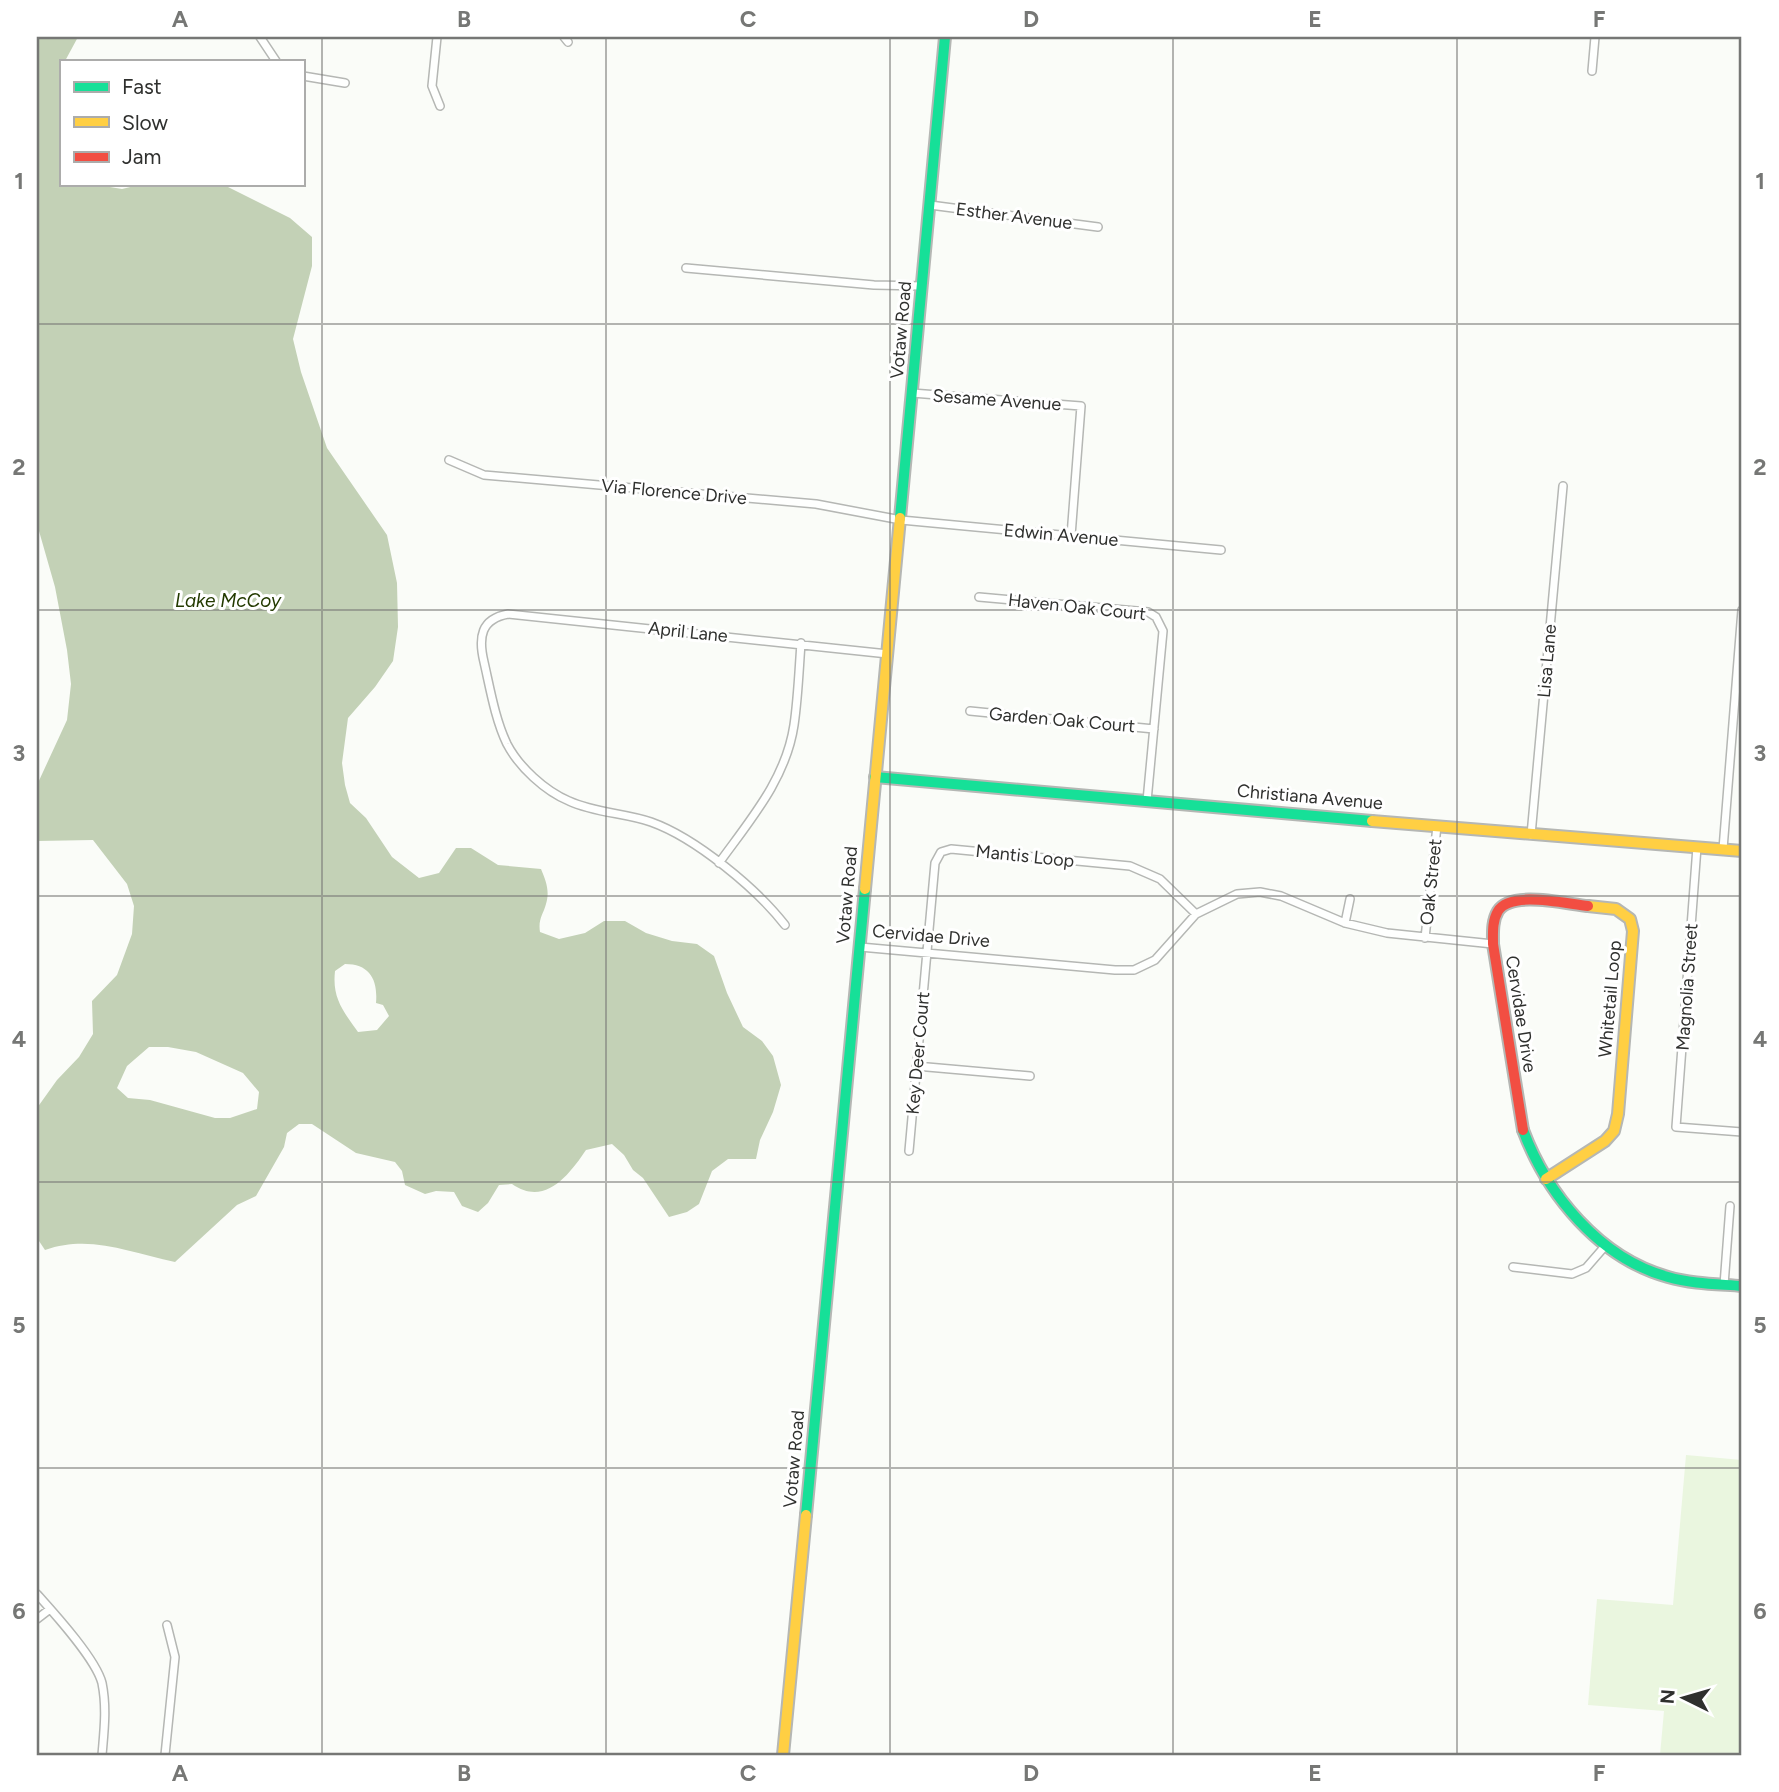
<svg xmlns="http://www.w3.org/2000/svg" width="1779" height="1792" viewBox="0 0 1779 1792" font-family="Figtree,sans-serif">
<style>
.green{fill:#eaf6df}
.water{fill:#c3d1b6;fill-rule:evenodd}
.lines{fill:none;stroke-linecap:round;stroke-linejoin:round}
.street-casing{stroke:#b5b7b4;stroke-width:10}
.fast-casing{stroke:#b5b7b4;stroke-width:14}
.slow-casing{stroke:#b5b7b4;stroke-width:14}
.jam-casing{stroke:#b5b7b4;stroke-width:14}
.street{stroke:#fefffe;stroke-width:7}
.fast{stroke:#16e098;stroke-width:10}
.slow{stroke:#ffcf43;stroke-width:10}
.jam{stroke:#f24e42;stroke-width:10}
.grid{fill:none;stroke:#767775;stroke-width:2;stroke-opacity:0.55}
.labels{text-anchor:middle;stroke-width:6;stroke-linejoin:round;paint-order:stroke}
.street-label{font-size:18px;fill:#2f302e;stroke:#fff}
.water-label{font-size:19px;font-style:italic;fill:#233a00;stroke:#fff}
.neatline{fill:none;stroke:#767775;stroke-width:2.5}
.grid-label{font-size:23px;text-anchor:middle;font-weight:bold;fill:#767775}
</style>
<rect width="100%" height="100%" fill="#fafcf8"/>
<path class="green" d="M1686 1455 1742 1460V1755H1660L1664 1711 1588 1705 1597 1599 1673 1605Z"/>
<path class="water" d="M37 37H78L65 61H61V184H92L122 189 143 184H222L290 218 312 237V266L293 339 301 372 327 448 387 535 397 583 398 627 393 661 375 687 348 718 342 763 345 785 350 803 366 818 392 857 419 878 439 873 456 848H471L498 865 541 869C546 881 550 891 546 904 543 915 538 919 540 932L559 939 585 933 604 921H625L646 933 672 941 697 944 714 956 727 993 743 1027 762 1041 773 1056 781 1085 773 1112 760 1140 756 1159H728L712 1171 699 1204 687 1212 669 1217 643 1178 633 1170 624 1155 612 1144 586 1150C569 1175 545 1207 512 1184L499 1185 488 1203 478 1212 462 1206 454 1192 436 1191 425 1194 405 1185 402 1171 395 1162 356 1153 312 1124H299L287 1133 284 1147 256 1196 237 1205 175 1262C130 1253 91 1234 45 1250L37 1238V1108L57 1080 79 1057 93 1034 92 1001 117 975 132 934 134 906 127 884 93 840 37 841V785L67 720 71 684 67 650 55 587 37 524ZM345 964C370 964 378 980 376 1003L383 1005 389 1016 377 1030 358 1032C343 1011 332 998 335 971ZM149 1047H168L196 1052 243 1073 259 1092 257 1109 230 1118H215L150 1100 128 1098 117 1088 127 1066Z"/>
<g class="lines">
<defs>
<path id="street" d="M260 37 276 61
M437 37 432 86 440 106
M564 37 568 42
M1592 71 1595 37
M303 76 345 83
M930 205 1098 227
M686 268 874 285 922 286
M912 393 1081 406 1071 536
M449 460 484 475 816 504 901 520 1221 550
M979 597 1148 612 1156 617 1163 631 1147 801
M970 711 1154 729
M1531 835 1563 486
M1697 847 1676 1127 1742 1132
M1723 849 1742 610
M719 863C750 820 786 779 794 725 798 698 799 670 801 643
M1345 923 1350 899
M785 925C757 889 696 838 651 822 625 813 595 813 569 801 545 791 519 767 507 744 495 719 490 688 484 662 478 637 481 619 508 614L888 654
M1425 938 1437 826
M860 947 1115 970H1134L1155 960 1196 914 1237 894 1260 892 1281 896 1345 923 1387 933 1493 944
M916 1066 1030 1076
M909 1151 935 863 941 852 951 849 1130 866 1160 879 1196 914
M1513 1267 1572 1274 1586 1268 1606 1245
M1724 1285 1730 1206
M37 1594C54 1613 96 1659 102 1683 107 1708 104 1731 102 1755
M37 1619 50 1609
M165 1755 175 1657 167 1625"/>
<path id="fast" d="M900 518 945 37
M875 777 1372 821
M1523 1130C1547 1194 1599 1258 1668 1277 1692 1284 1717 1284 1742 1286
M806 1515 865 889"/>
<path id="slow" d="M1372 821 1742 851
M865 889 900 518
M1546 1179 1605 1141 1614 1131 1618 1114 1633 931 1630 919 1616 909 1588 906
M783 1755 806 1515"/>
<path id="jam" d="M1523 1130 1493 944C1493 933 1492 921 1498 911 1511 890 1566 904 1588 906"/>
</defs>
<use href="#street" class="street-casing"/>
<use href="#fast" class="fast-casing"/>
<use href="#slow" class="slow-casing"/>
<use href="#jam" class="jam-casing"/>
<use href="#street" class="street"/>
<use href="#fast" class="fast"/>
<use href="#slow" class="slow"/>
<use href="#jam" class="jam"/>
</g>
<path class="grid" d="M322 37V1755M606 37V1755M890 37V1755M1173 37V1755M1457 37V1755M37 324H1742M37 610H1742M37 896H1742M37 1182H1742M37 1468H1742"/>
<g class="labels">
<g class="street-label">
<text transform="translate(1014 216) rotate(7)" y="6">Esther Avenue</text>
<text transform="translate(901 330) rotate(-85)" y="6">Votaw Road</text>
<text transform="translate(997 400) rotate(4)" y="6">Sesame Avenue</text>
<text transform="translate(674 492) rotate(5)" y="6">Via Florence Drive</text>
<text transform="translate(1061 535) rotate(5)" y="6">Edwin Avenue</text>
<text transform="translate(1077 607) rotate(6)" y="6">Haven Oak Court</text>
<text transform="translate(688 632) rotate(6)" y="6">April Lane</text>
<text transform="translate(1547 661) rotate(-85)" y="6">Lisa Lane</text>
<text transform="translate(1062 720) rotate(5)" y="6">Garden Oak Court</text>
<text transform="translate(1310 797) rotate(5)" y="6">Christiana Avenue</text>
<text transform="translate(1025 856) rotate(6)" y="6">Mantis Loop</text>
<text transform="translate(1431 882) rotate(-84)" y="6">Oak Street</text>
<text transform="translate(847 895) rotate(-85)" y="6">Votaw Road</text>
<text transform="translate(931 936) rotate(5)" y="6">Cervidae Drive</text>
<text transform="translate(1687 987) rotate(-86)" y="6">Magnolia Street</text>
<text transform="translate(1610 999) rotate(-85)" y="6">Whitetail Loop</text>
<text transform="translate(1521 1014) rotate(81)" y="6">Cervidae Drive</text>
<text transform="translate(918 1053) rotate(-85)" y="6">Key Deer Court</text>
<text transform="translate(794 1459) rotate(-85)" y="6">Votaw Road</text>
</g>
<g class="water-label">
<text x="228" y="607">Lake McCoy</text>
</g>
</g>
<rect width="1779" height="1792" fill="none" stroke="#ffffff" stroke-width="77"/>
<rect x="60" y="60" width="245" height="126" fill="#ffffff" stroke="#acacab" stroke-width="2"/>
<rect x="74" y="82" width="35" height="10" fill="#16e098" stroke="#acacab" stroke-width="2"/>
<text x="122" y="94" font-size="21" fill="#2f302e">Fast</text>
<rect x="74" y="117" width="35" height="10" fill="#ffcf43" stroke="#acacab" stroke-width="2"/>
<text x="122" y="130" font-size="21" fill="#2f302e">Slow</text>
<rect x="74" y="152" width="35" height="10" fill="#f24e42" stroke="#acacab" stroke-width="2"/>
<text x="122" y="164" font-size="21" fill="#2f302e">Jam</text>
<g transform="translate(1684 1698) rotate(275)" stroke="#ffffff" stroke-width="5" paint-order="stroke">
<path d="M0-5L12 26L0 18L-12 26Z" fill="#2f302e"/>
<text y="-10" font-size="19" font-weight="bold" text-anchor="middle" fill="#2f302e">N</text>
</g>
<rect x="38" y="38" width="1702" height="1716" class="neatline"/>
<g class="grid-label">
<text x="180" y="27">A</text>
<text x="464" y="27">B</text>
<text x="748" y="27">C</text>
<text x="1031" y="27">D</text>
<text x="1315" y="27">E</text>
<text x="1599" y="27">F</text>
<text x="19" y="189">1</text>
<text x="1760" y="189">1</text>
<text x="19" y="475">2</text>
<text x="1760" y="475">2</text>
<text x="19" y="761">3</text>
<text x="1760" y="761">3</text>
<text x="19" y="1047">4</text>
<text x="1760" y="1047">4</text>
<text x="19" y="1333">5</text>
<text x="1760" y="1333">5</text>
<text x="19" y="1619">6</text>
<text x="1760" y="1619">6</text>
<text x="180" y="1781">A</text>
<text x="464" y="1781">B</text>
<text x="748" y="1781">C</text>
<text x="1031" y="1781">D</text>
<text x="1315" y="1781">E</text>
<text x="1599" y="1781">F</text>
</g>
</svg>
